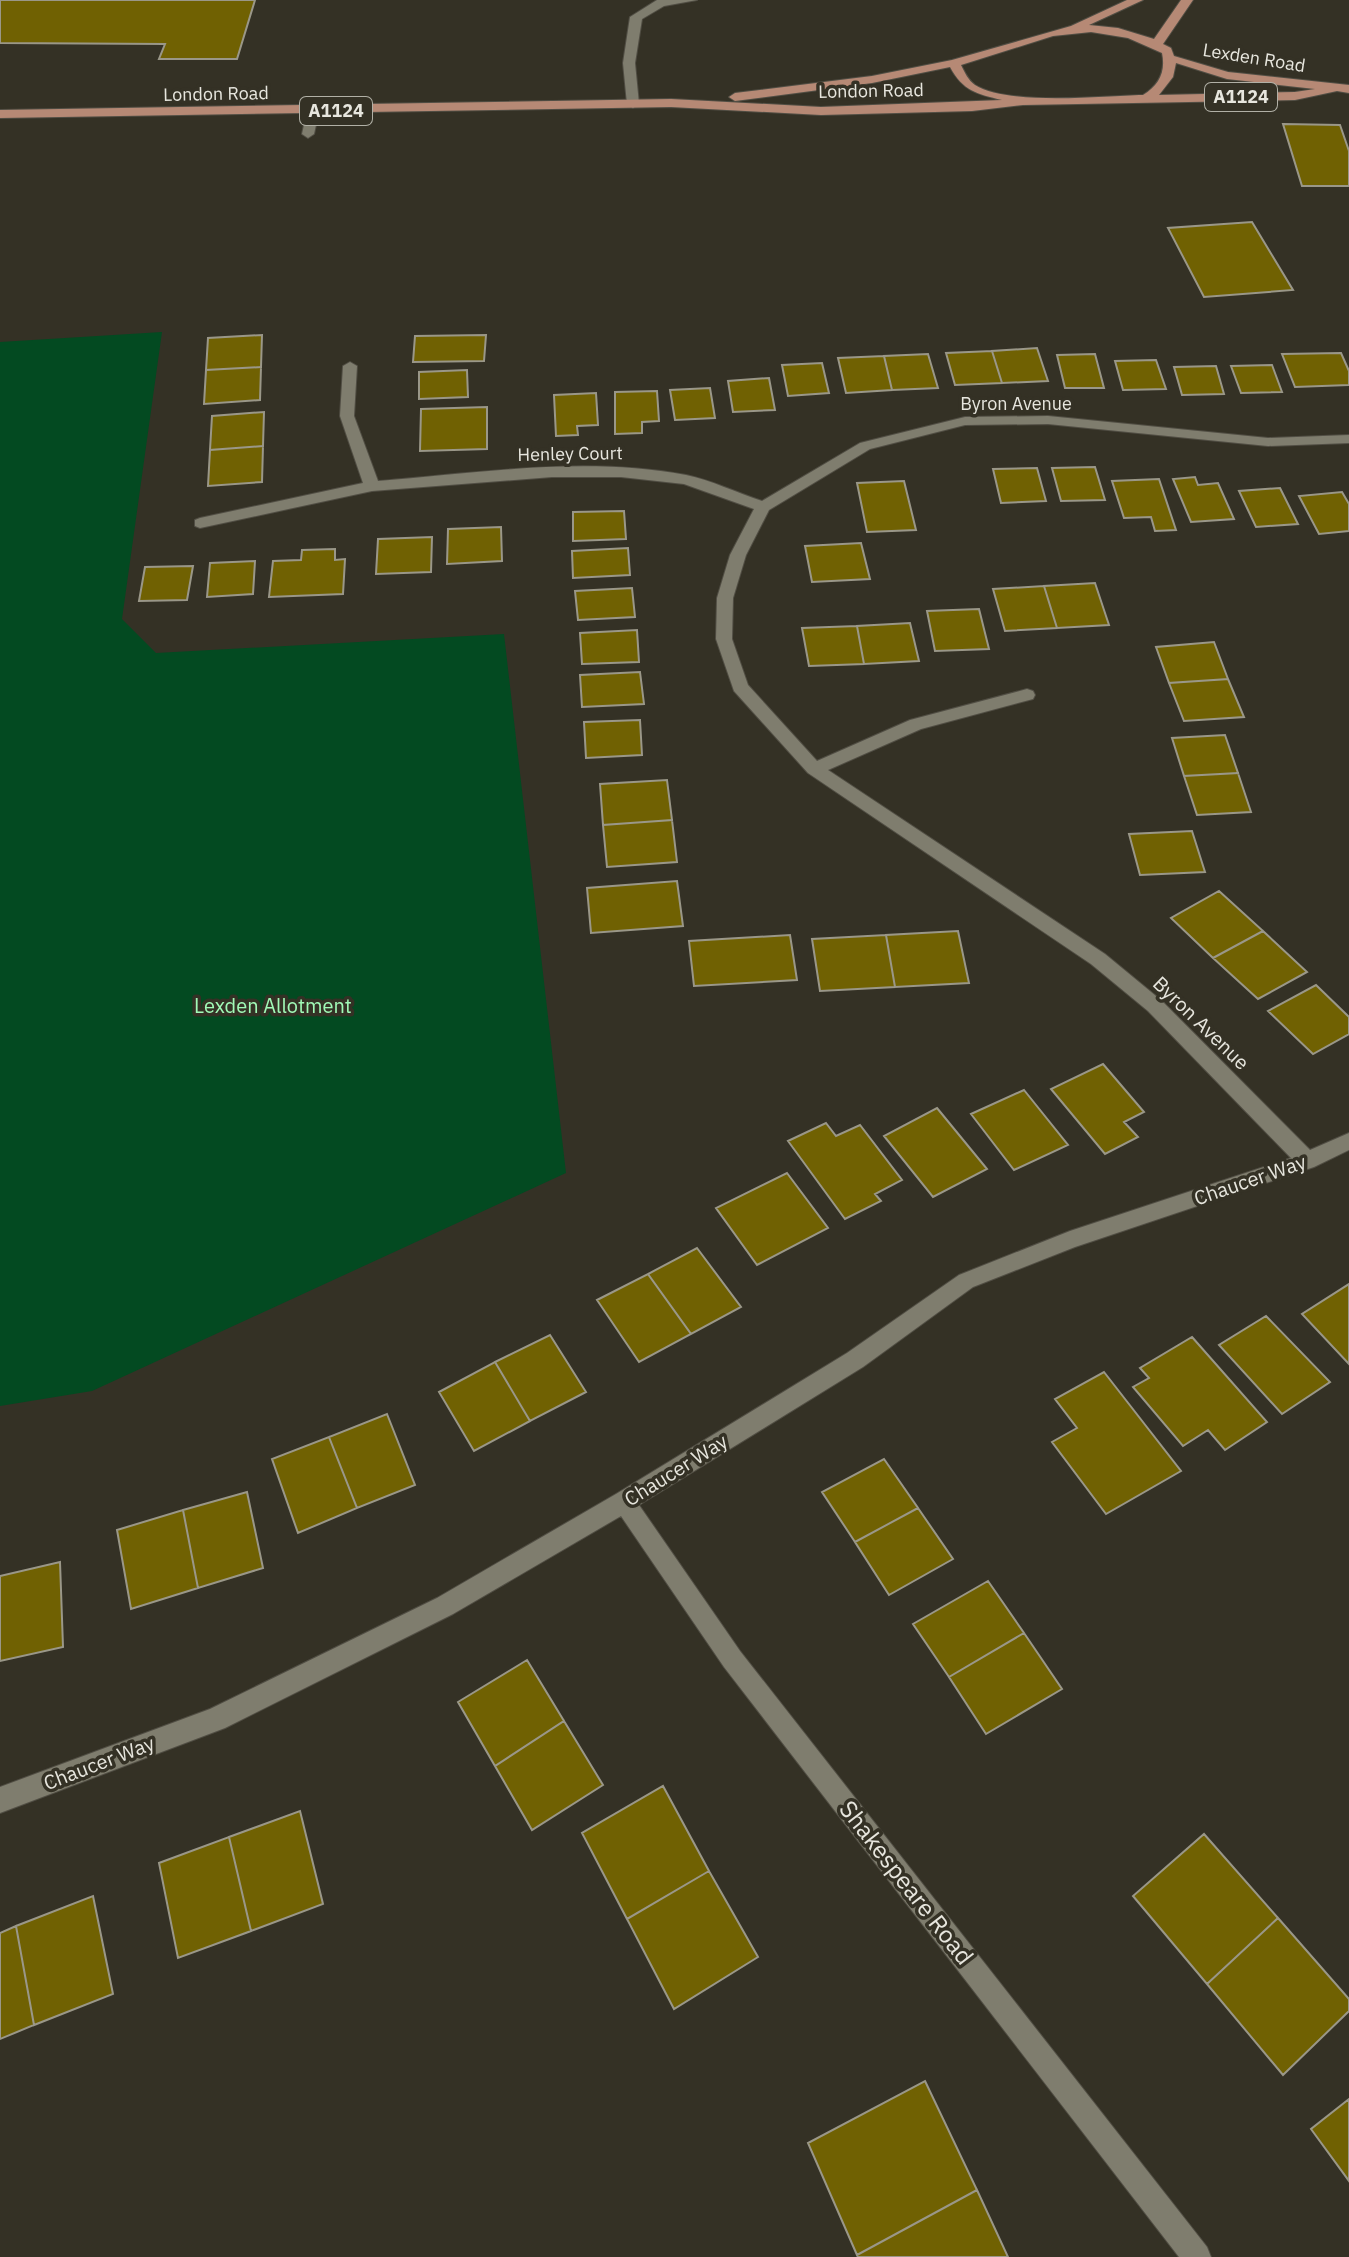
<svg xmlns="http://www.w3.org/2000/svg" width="1349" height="2257" viewBox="0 0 1349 2257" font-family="'IBM Plex Sans',sans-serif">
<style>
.green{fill:#034a21}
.building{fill:#706102;stroke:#9a9788;stroke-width:2}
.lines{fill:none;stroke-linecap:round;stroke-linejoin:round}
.minor-casing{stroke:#514e44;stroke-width:2}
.major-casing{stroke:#514e44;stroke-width:2}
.minor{fill:#7f7d6e;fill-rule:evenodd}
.major{fill:#b68975;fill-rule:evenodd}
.labels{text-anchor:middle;stroke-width:7;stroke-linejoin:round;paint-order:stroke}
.far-street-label{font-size:18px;fill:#e7e6de;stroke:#343125}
.shield{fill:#343125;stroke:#b1b0a6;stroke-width:2}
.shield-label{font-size:18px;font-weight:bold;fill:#e7e6de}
.park-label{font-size:20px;fill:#a1fab7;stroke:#343125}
.street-label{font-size:20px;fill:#e7e6de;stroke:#343125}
.near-street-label{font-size:24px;fill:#e7e6de;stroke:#343125}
</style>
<rect width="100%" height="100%" fill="#343125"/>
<path class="green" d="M162 332 122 619 156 653 504 634 566 1173 92 1391 0 1406V342Z"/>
<path class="building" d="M0 0H255L237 59H159L165 44 0 43Z
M1283 124 1340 125 1349 151V186H1302Z
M1252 222 1293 290 1204 297 1168 228Z
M262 335 261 367 206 370 208 338Z
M486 335 484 361 413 362 415 336Z
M1037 348 1048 381 1002 383 992 351Z
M992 351 1002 383 955 385 946 353Z
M1341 353 1349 371V385L1295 387 1282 354Z
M928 354 938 388 892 390 884 356Z
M1095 354 1104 388H1065L1057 355Z
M884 356 892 390 846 393 838 358Z
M1156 360 1166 389 1123 390 1115 361Z
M822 363 829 393 788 396 782 365Z
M1272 365 1282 392 1241 393 1231 366Z
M1216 366 1224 394 1182 395 1174 367Z
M261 367 260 400 204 404 206 370Z
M467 370 468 397 419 399V372Z
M769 378 775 410 733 412 728 381Z
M710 388 715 418 675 420 670 390Z
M657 391 659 421 642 422V433L615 434V392Z
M596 393 598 425 577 426 578 435 556 436 554 395Z
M487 407V449L420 451 421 409Z
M264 412 263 446 210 450 212 416Z
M263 446 262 482 208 486 210 450Z
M1095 467 1105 500 1061 501 1052 468Z
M1037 468 1046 501 1001 503 993 469Z
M1195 477 1198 485 1218 483 1234 519 1191 522 1173 479Z
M1159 479 1176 530 1155 531 1151 517 1124 518 1112 481Z
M904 481 916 530 867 532 857 483Z
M1280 488 1298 524 1256 527 1239 491Z
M1342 492 1349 504V531L1319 534 1299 496Z
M624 511 626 539 573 541V512Z
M501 527 502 561 447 564 448 529Z
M432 537 431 572 376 574 378 539Z
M861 543 870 579 812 582 805 546Z
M628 548 630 575 573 578 572 551Z
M335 549V560L345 559 343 594 269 597 273 561 301 560 302 550Z
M255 561 253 594 207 597 210 563Z
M193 566 187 600 139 601 145 567Z
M1095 583 1109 625 1057 628 1044 586Z
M1044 586 1057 628 1005 631 993 589Z
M632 588 635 617 578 620 575 591Z
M979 609 989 649 935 651 927 611Z
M910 623 919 661 864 664 857 626Z
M857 626 864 664 809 666 802 628Z
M637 630 639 662 582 664 580 633Z
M1214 642 1228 679 1169 683 1156 647Z
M640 672 644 704 582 707 580 675Z
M1228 679 1244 717 1184 721 1169 683Z
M640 720 642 755 586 758 584 722Z
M1225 735 1238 773 1184 776 1172 738Z
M1238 773 1251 812 1197 815 1184 776Z
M667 780 672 820 603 825 600 784Z
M672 820 677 862 607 867 603 825Z
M1192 831 1205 872 1140 875 1129 834Z
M677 881 683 926 591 933 587 888Z
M1219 891 1263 931 1213 958 1171 918Z
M958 931 969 983 895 987 886 935Z
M1263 931 1307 972 1258 999 1213 958Z
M790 935 797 980 694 986 689 941Z
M886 935 895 987 820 991 812 939Z
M1316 985 1349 1017V1034L1313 1054 1268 1011Z
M1103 1064 1144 1112 1124 1122 1138 1137 1105 1154 1051 1089Z
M1024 1090 1068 1145 1014 1170 971 1114Z
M937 1108 987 1169 933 1197 884 1136Z
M826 1123 836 1136 860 1125 902 1180 875 1194 881 1201 845 1219 788 1141Z
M787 1173 828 1228 757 1265 716 1208Z
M697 1248 741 1307 691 1334 648 1274Z
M648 1274 691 1334 639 1362 597 1300Z
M1349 1284V1364L1302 1314Z
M1266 1316 1330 1382 1282 1414 1219 1345Z
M550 1335 586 1392 530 1421 495 1362Z
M1192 1337 1267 1422 1225 1450 1208 1430 1183 1446 1133 1387 1149 1378 1140 1368Z
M495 1362 530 1421 474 1451 439 1392Z
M1104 1372 1181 1471 1106 1514 1052 1442 1077 1428 1055 1399Z
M387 1414 415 1485 357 1508 329 1437Z
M329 1437 357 1508 298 1533 272 1459Z
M884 1459 918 1508 855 1542 822 1492Z
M247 1492 263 1568 198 1588 183 1510Z
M918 1508 953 1559 889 1595 855 1542Z
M183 1510 198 1588 131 1609 117 1530Z
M60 1562 63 1647 0 1661V1576Z
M988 1581 1024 1633 949 1677 913 1624Z
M1024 1633 1062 1689 986 1734 949 1677Z
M527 1660 564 1721 495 1766 458 1702Z
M564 1721 603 1785 532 1830 495 1766Z
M663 1786 709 1871 627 1919 582 1833Z
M300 1811 323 1904 251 1931 229 1837Z
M1204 1834 1278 1918 1207 1984 1133 1896Z
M229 1837 251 1931 178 1958 159 1863Z
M709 1871 758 1957 674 2009 627 1919Z
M93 1896 113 1994 34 2025 16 1926Z
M1278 1918 1349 1999V2011L1283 2075 1207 1984Z
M16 1926 34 2025 0 2039V1933Z
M925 2081 977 2190 857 2255 808 2143Z
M1349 2099V2181L1311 2129Z
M977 2190 1008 2257H858L857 2255Z"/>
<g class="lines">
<defs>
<path id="minor" d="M657 0H697L664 6 642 19 635 63 639 104 633 108 627 104 623 63 630 17Z
M313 107 319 111 314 134 308 138 302 134 307 111Z
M350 362 357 366 354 416 378 481C479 473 585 456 686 475 711 480 737 493 762 501L860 443 965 417 1048 416 1268 438 1349 435V443L1268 446 1048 424 965 425 870 449 769 510 746 555 733 598 732 639 748 685 817 761 910 720 1027 689 1033 691 1035 695 1033 699 921 729 828 770 1105 954 1162 1001 1310 1150 1349 1133V1150L1314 1167 1075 1247 973 1287 863 1367 639 1505 740 1651 1207 2247 1211 2257H1179L724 1667 621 1516 453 1614 225 1728 0 1813V1787L210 1709 437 1598 616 1494 847 1353 959 1275 1070 1231 1291 1158 1148 1011 1091 964 808 773 734 691 716 639 717 598 730 555 754 509 684 484 621 477H552L372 491 200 528 195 526V520L200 518 363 483 340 416 343 366Z"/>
<path id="major" d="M1127 0H1143L1089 25 1118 28 1154 39 1181 0H1193L1163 44 1171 48 1174 56 1228 72 1349 85V93L1337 91 1295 100 1023 105 972 111 821 115 671 107 0 118V110L671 99 821 107 1002 100C977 94 963 91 950 67L872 83 735 101 729 97 735 93 872 76 952 60 1071 26ZM1091 32 1128 38 1162 53C1166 72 1159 85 1143 95 1102 96 1009 106 975 85 968 80 965 73 961 65L1053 36ZM1176 63 1227 79 1315 89 1295 92 1159 95 1173 77Z"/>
</defs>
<use href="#minor" class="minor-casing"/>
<use href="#major" class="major-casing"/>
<use href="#minor" class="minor"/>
<use href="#major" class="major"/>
</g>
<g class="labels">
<g class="far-street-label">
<text transform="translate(1254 58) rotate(9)" y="6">Lexden Road</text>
<text transform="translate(871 91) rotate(-1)" y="6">London Road</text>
<text transform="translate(216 94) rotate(-1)" y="6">London Road</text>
<text x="1016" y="410">Byron Avenue</text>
<text transform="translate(570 454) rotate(-1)" y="6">Henley Court</text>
</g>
<g class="shield">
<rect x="1205" y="83" width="72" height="28" rx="6"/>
<rect x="300" y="97" width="72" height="28" rx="6"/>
</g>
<g class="shield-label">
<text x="1241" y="103">A1124</text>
<text x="336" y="117">A1124</text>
</g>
<g class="park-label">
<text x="273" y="1013">Lexden Allotment</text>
</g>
<g class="street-label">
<text transform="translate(1201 1023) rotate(44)" y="7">Byron Avenue</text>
<text transform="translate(1250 1180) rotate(-19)" y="7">Chaucer Way</text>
<text transform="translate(676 1470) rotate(-32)" y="7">Chaucer Way</text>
<text transform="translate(99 1763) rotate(-21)" y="7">Chaucer Way</text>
</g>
<g class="near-street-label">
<text transform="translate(906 1883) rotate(52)" y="8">Shakespeare Road</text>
</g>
</g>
</svg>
